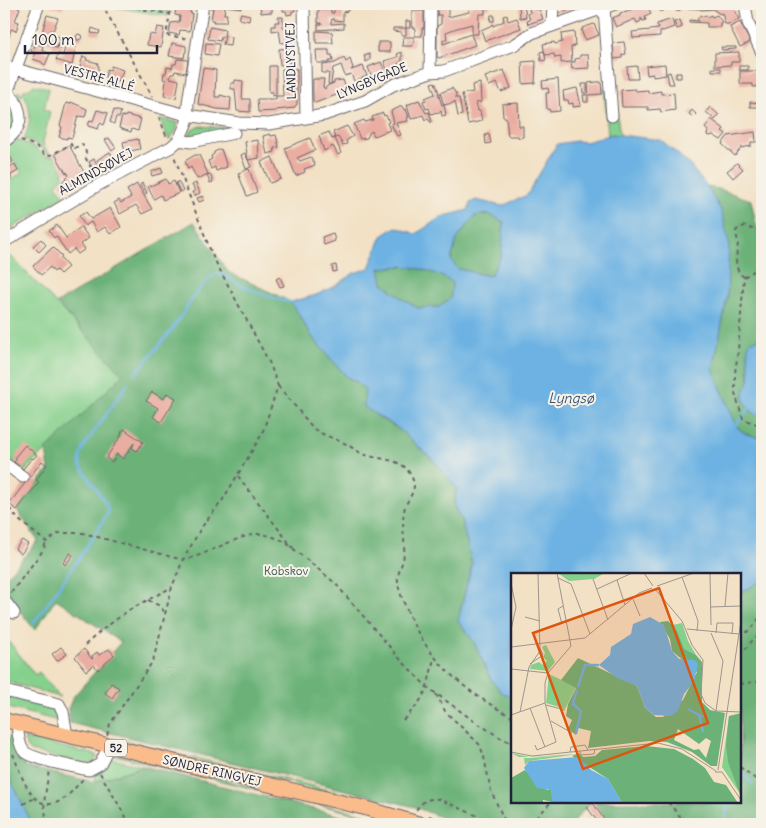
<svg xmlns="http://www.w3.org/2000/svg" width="766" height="828" viewBox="0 0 766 828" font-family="Delius,sans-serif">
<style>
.green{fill:#86d08d;stroke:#547964}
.forest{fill:#6cb278;stroke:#476a5a}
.water{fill:#6db2e3;stroke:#486a8f;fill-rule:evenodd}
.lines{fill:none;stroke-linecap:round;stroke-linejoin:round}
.stream{stroke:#6db2e3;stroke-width:2.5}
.building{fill:#eaada2}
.minor-casing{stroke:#6b656b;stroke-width:13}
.major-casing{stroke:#6b656b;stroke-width:16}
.path{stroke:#6b656b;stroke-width:2;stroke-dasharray:4 4;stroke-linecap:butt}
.minor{stroke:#fff;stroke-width:11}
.major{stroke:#fabc8b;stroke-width:14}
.labels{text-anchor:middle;stroke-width:4;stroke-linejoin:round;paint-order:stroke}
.shield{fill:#f7f3e8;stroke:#62616f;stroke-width:1}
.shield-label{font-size:11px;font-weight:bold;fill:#22223b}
.street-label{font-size:12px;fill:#22223b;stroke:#f7f3e8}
.park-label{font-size:12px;fill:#405654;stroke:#f7f3e8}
.water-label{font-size:14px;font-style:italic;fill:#3c5476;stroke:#f7f3e8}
.inset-river{fill:none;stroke:#6db2e3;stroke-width:2.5}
.inset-road{fill:none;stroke:#9f958e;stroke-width:1}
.view{fill:#de560e;fill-opacity:0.15;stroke:#de560e;stroke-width:2.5}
.inset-edge{fill:none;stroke:#22223b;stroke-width:2.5}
</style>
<rect width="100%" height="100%" fill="#f7f3e8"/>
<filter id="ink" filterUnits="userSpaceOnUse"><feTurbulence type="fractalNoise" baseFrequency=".02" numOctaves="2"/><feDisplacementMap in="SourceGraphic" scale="10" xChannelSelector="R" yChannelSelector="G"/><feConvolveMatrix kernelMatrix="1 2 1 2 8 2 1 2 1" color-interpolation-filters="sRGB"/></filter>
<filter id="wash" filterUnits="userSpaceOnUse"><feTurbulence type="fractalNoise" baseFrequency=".0096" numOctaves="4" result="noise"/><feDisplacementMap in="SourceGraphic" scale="20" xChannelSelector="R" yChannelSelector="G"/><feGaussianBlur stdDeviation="1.12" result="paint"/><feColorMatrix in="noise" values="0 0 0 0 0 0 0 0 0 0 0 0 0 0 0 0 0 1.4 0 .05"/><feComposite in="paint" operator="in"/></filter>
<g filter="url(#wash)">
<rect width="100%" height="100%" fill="#f2e1c5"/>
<path class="green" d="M108 4H149L148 8 168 11V16L109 6Z
M34 85 49 88 44 109 50 112 43 142 44 147 50 154 45 152 36 144 24 139C31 123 32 110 24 94L18 97 17 96 19 91 21 93 25 89 26 90Z
M604 88H613L620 135 608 136Z
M11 102C21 116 13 127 4 138V116Z
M162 119 178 123 176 131 169 140 160 120Z
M200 126 226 128 228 130 189 136 192 130Z
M16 139 34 147 45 156H54L64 172 62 173 64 176 56 185 65 196 7 231 4 229V183L22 173 4 147Z
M4 249 124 375 25 471 4 456Z
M4 635 35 675 39 672 60 697 4 681Z
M4 696 54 708 58 712 59 721 4 707Z
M24 738 97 755C96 762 93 764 86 764L30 751 27 748Z
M113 738 168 751 167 754 114 740Z
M170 752 229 766 228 768 169 754Z
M115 753 387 820 390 822 113 755Z
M107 758 143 766 94 782 95 773 99 774Z
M230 766 291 781 290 783 230 769Z
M293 781 352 796V799L292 784Z"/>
<path class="forest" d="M707 187 719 189 751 200 757 228H762V341L758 339 748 354 749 384 745 390 743 397 750 410 762 413V439L744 433 737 427 713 369 727 298 721 210Z
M489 214 504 222 501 256 490 276 458 269 451 261 457 239 475 216Z
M194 222 228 272 291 302 313 338 347 377 357 382 365 390 378 417 399 429 433 460 457 488 454 506 462 522 472 563 458 621 474 642 491 679 502 692 512 696V802H591L571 824H458L415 807 70 723 68 709 73 697 121 642 56 599 35 630 4 591V579L38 541 17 510 49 469 46 450 123 375 57 303Z
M402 266C422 268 435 272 452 282L451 298 439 307 418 308 401 298 383 283 380 268Z
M762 581V824H610L594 802H740V593Z
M10 734 15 736 23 755 25 767 94 782 143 766 373 824H32L4 766V740H8Z"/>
<path class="water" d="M612 134 661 140 688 163 707 187 721 210 729 243 727 298 713 369 737 427 744 433 762 439V581L740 593V574H512V696L502 693 491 679 474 642 458 621 472 563 462 522 454 506 457 488 433 460 399 429 364 407 365 390 357 382 347 377 313 338 291 302 316 295 337 285 354 273 369 268 382 236 396 227 416 234 441 217 468 210 470 203 476 200 502 206 527 195 557 144 576 141 586 142ZM489 214 504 222 501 256 490 276 458 269 451 260 457 239 475 216ZM402 266C421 268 435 272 452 282L451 298 439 307 418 308 401 298 383 283 380 268Z
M758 339 762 341V413L757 415C750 411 744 404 744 396 743 390 748 386 749 381 752 368 744 354 750 342Z
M4 766 32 824H4Z"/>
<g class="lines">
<path class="stream" d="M135 374C149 357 165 340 177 322 190 304 198 285 217 273 228 277 235 283 245 287 260 294 275 299 291 302
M736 425 749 409
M33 624 80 557 108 513 107 505 80 465V458L83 448 128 383
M740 771 752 783
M725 824 728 802"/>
</g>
<g id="blocks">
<path class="building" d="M9 4 20 8 15 21 19 22 16 31 11 29 8 41 4 40V28H5L7 23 4 22 5 20 4 21V8L7 9Z
M52 4H63L64 6 61 9 51 6Z
M161 4 168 5V9L161 8Z
M176 4H191L190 13H192L190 31 180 30 179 35 169 33 171 23 179 22 180 16 175 15Z
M222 4H241V8L225 6 224 14H227L226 22H213L214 20H211L213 8H210V5L221 7Z
M260 4H272V12L261 13Z
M283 4H295V11H292V14L287 15 286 11H283Z
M334 4H345V8H348V11L343 12V21L334 20V19H332L331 22V24L344 23V28L318 30V24H322V23H318V10H331V13H334Z
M384 4H402V8L384 7Z
M472 4 490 5V8H485V14H479L478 34H472V24L457 28 446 32 447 40H443V44L471 34 475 45 439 58 437 57V26L441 24V15H437V5H448V17L469 12V6L472 7Z
M524 4 526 17 520 18 519 5Z
M558 4H586L561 13 558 11Z
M647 4 651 14 645 17 646 20 643 21 641 18V21L637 23 635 19 616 27 612 18 620 15V13L624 12V13Z
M652 4H731L739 19 729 24H725L722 13 720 14 714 10V9L701 10V9L681 8 679 11H676L675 8H668L663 9V11H659V9L652 8Z
M534 6 536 10 539 9 543 19 528 24 527 21 530 20 528 14 530 13 529 8Z
M412 11H424V28H422V36H415V28H412Z
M241 13 250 15 249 21 239 19Z
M47 15 58 18 53 31 50 30 48 35 42 33Z
M491 15H494V21H490Z
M507 15 508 21 517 18 521 28 485 41 481 30 490 26 492 24 493 26 504 21 503 16Z
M701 15 702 17 706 15 707 17 711 15 712 17 717 15 722 22 720 23V27H707V23L689 22V20L699 21 697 18Z
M278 17H283V28H292V42L281 43 279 30 272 31V26H275V22H279Z
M672 19 674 27 660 32V36L633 38 632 32 659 29 657 24Z
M680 20 682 27 677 29 674 22Z
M406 21H410V28H406V35H401V32L393 31V28H406Z
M762 21V36L756 24Z
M740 22 750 42 740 47 730 27Z
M594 24 599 35 585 40 581 30H583L582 28Z
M157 27 164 28 161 47 147 45 149 34 155 35Z
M210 27 225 30 224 37H221L220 41 208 39Z
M92 28 100 31 99 34 91 33Z
M316 31 332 32 333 43H316Z
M574 32 575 46 571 47 572 62H575V59L580 58V55H588L589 68 572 69 571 62 561 63V57L555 58 554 54 545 55 543 44 554 42 555 44 559 43 562 42 561 34Z
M78 34 81 35 82 38 79 40H77L76 36Z
M57 36 60 37 57 48 52 47 53 44 47 43 48 40 55 42Z
M225 36 231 37 230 46 223 45Z
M403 37H414L413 46H402Z
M35 40 40 42 39 45 43 46 42 50 50 54 45 65 42 63V62L33 59 35 52H31L32 48 34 49Z
M378 42H390V52H378Z
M624 42 626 54 622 55V58L614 59 613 43Z
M59 43 63 44 61 49 57 48Z
M172 43 186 46V52H185L184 58 169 56Z
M206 43 219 44 217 56 205 54Z
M66 44 76 47 72 65 56 60 58 54 63 55Z
M721 47H736V49L722 50Z
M292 48 293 62H289V65H280L279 49Z
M316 50H329V55H332L333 61H329V63H317Z
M544 51 546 60 541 61 540 52Z
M402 52V61L398 64 400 68 388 72 384 61 398 57 397 54Z
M739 52V62H731V65L715 66V53Z
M370 54V60L366 62 364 56Z
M83 56 87 58 86 60 98 63 97 65 99 66 98 73 95 72 94 75 79 70Z
M344 58 346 62 350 59 353 68 351 70 363 66 367 76 354 81 351 74 345 76 341 65 333 68 331 84H328L329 73H322V65L335 63Z
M177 59 188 60 186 73 175 71 174 74H171L170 78 179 80 176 98 164 96 166 80 163 79 164 73H166L167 67 172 68 173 64H176Z
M536 61 535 83 523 84 522 62Z
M381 62 386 73 372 78 368 67Z
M665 64 666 75 653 77V74L647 75 646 66Z
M111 66 123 70 119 82 105 77 107 69 110 70Z
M269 66H276V95L273 96V92H269Z
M637 66 638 79H628L627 67Z
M739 66H748V70H739Z
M203 68 216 70 215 97H220V95L231 98 230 110 217 109 198 104Z
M712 68H721V71H712Z
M282 69H297V104L294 108 276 110V111L258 112 257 99H276V96H283Z
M504 70 511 88 501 92 497 83 489 86 485 77Z
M740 71H760V82L762 81V86L753 87V84H740Z
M670 72 674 84H669L667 73Z
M676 73H681V78H676Z
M313 79H324L323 87 325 89 327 86 334 83V81L343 80 347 91 315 103 313 101Z
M558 79 560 111 550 112V110L547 109 546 93H549L548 88 543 89 542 81Z
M235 80 243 81 242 99H250V112L237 111 235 89H231V83H235Z
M435 82 439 93H438L442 105H444L446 115 442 116 441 111 438 114 437 112 431 114 429 108 426 109 423 101 426 100 425 98 435 94 431 83Z
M597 82H601L602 94 589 95 588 83Z
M480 83 481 102 476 103 478 111H480L482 121 468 124 462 94 473 92 472 85Z
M582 84H587V93H583Z
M452 88 457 95H455L456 98H459L462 115 458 116 455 101 453 103 444 105 440 93Z
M577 88 581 106 573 107V103L569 104 568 100H564L563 91Z
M635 89 636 91 648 90V93L661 91V94L674 93 675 110 661 112 660 109 648 110V107H622L621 90Z
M762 89V99L759 100 757 96 761 94 759 91Z
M583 95H588V102H584Z
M419 100 426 113 429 112 432 122H430L428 118 425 120 423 115 411 119 407 105Z
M71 102 87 109 85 117 78 116 72 138 67 137V139L59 137 62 127 60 126 66 103 70 104Z
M750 102 762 103V107H750Z
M518 103 519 126H523V137L519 138 518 136H508L506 117H503L502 104Z
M402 106 404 110 406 109 409 117H407L408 121 396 123 401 135 397 136 391 124 394 123 391 111Z
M710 107 719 115 715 120 706 112Z
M97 110 108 113 104 125 100 123 98 129 88 126 90 120 93 121Z
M114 110 121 112 119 118 116 117 114 124 110 122Z
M692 110 696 114 693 117 689 114Z
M383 113 384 116 386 115 389 122 387 123 390 130 374 136 372 131 369 133 367 138 360 139 354 124 364 120 365 122 373 120 372 117Z
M126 115 141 119 138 131 132 129 131 132 119 128 122 116 125 117Z
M711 119 724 129 722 131 726 134 721 140 713 135 710 136 707 135 708 131 705 128Z
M347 126 353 136 346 141 347 144 343 145 338 137 335 138 333 132Z
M329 132 332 139 335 138 341 153 338 155 333 146 324 151 319 136Z
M755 132 756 142H751V146L741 148 735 156 722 144 728 136Z
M270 134 271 136 276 135 279 147 274 148 275 152 267 154 263 136Z
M489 134 491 143 486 144 485 135Z
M109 138 116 148 112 151 105 140Z
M310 138 315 150 297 158 300 161 311 157 315 165 304 169 305 172 296 176 285 148Z
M138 139 140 149 125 152 123 142Z
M258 140 259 158 248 160 245 142Z
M69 145 84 172 66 191 60 184 69 175 67 172 66 173 55 154Z
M221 149 227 167 216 171 215 167 211 169 208 161 212 159 211 156 214 154V152Z
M110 152 116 162 106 167 104 164 101 166 97 160Z
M245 153 251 167 246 169 241 155Z
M195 155H199L208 174 197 179 191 167 188 169 185 161Z
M10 156 13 162 6 166 7 168 15 164 18 171 11 175V179L4 183V159Z
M272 157 281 179 270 183 261 162Z
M94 159 99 168 94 171 89 162Z
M737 163 743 169 733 178 727 171Z
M161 168 163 173 152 176 151 172Z
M249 169 257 192 247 196 238 173Z
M210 174 213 182 210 183 207 175Z
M166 179 168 184 174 181 179 193 163 200 161 195 154 199 148 187Z
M178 181 183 191 180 192 176 183Z
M142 183 147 193 145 194 140 185Z
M196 183 200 193 194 196 192 192 195 191 192 185Z
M137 184 152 209 142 214 136 205 120 214 114 203 119 200 121 203 131 197 127 190Z
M203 196 204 200 199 202 197 198Z
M110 208 121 227 110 234 105 227 97 232 91 222 85 226 79 216 86 212 91 219Z
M57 225 66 238 81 227 89 238 81 244 85 249 78 254 74 249 68 254 56 236 54 238 49 231Z
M333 233 335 241 324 245 322 237Z
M41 239 46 245 39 252 33 246Z
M53 247 62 256 60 258 68 267 60 274 56 270 54 272 50 267 41 275 33 266Z
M336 265 337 271 333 272 332 266Z
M280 277 284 286 280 287 276 279Z
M152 392 164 399 167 393 176 398 161 422 153 417 158 408 146 401Z
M124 429 143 442 137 451 132 448 134 443 123 459 117 454 112 462 106 458 122 434 121 433Z
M25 445 37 455 33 459 32 458 23 469 14 462 17 459 15 457Z
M42 461 47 465 36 480 39 482 17 510 9 504Z
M22 540 28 544 21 554 15 549Z
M70 553 73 555 65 565 63 563Z
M61 647 67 654 57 661 52 654Z
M84 649 92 659 93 658 92 656 97 652 99 655 109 649 114 655 98 670 94 665 86 671 75 657Z
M111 683 119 688 112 698 105 693Z
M593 803 607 824H599L587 807Z"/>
</g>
</g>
<g filter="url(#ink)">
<use href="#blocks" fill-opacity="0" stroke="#6b656b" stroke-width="1"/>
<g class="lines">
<defs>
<path id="minor" d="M304 4 306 118
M745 4 748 23 762 53
M604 8 612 116
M552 26 553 4
M4 66 187 115 239 123 269 124 324 115 365 101 393 85 430 72 444 71 514 45 532 33 615 4
M430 72 431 4
M4 102 39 4
M179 140 191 142 234 133
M4 142C25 127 24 111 9 92
M4 242 100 184 171 147 179 140 187 122 188 103 203 4
M4 463 23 477
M4 600 14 613
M4 691 59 704 63 712 67 736
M17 723C18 731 18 742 23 750 29 759 76 767 89 770L100 764 109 746"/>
<path id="major" d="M4 720 365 808 420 824"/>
</defs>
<use href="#minor" class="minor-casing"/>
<use href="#major" class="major-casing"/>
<path class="path" d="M102 4 152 96
M129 4 141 9 170 14
M172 4 166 35 189 39
M159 117 167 138
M21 140 36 146 44 154 51 155 71 144 73 149 82 144 86 152 85 157 96 176
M762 270 757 269 744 277 738 351 735 373V393L743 419 762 426
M744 277C732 269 737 255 738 243 738 239 736 236 736 231L739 228 745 226 762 233
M278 386 314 429C324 436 337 439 348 445 352 447 356 451 361 453 375 460 395 457 407 469 409 472 413 479 414 483 415 492 408 499 405 507 400 525 407 543 403 560 401 567 397 575 398 582 399 593 405 605 409 615 432 665 465 691 512 717
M759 448 762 440
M238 476 293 548
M4 502 19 520 46 542 59 533H83L183 560C206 556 240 533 261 534 269 535 276 538 284 541L335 583 400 659 427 687 474 721 501 738 512 743
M11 593 44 549 46 542
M148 600 160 606 165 613
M4 630 8 629
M740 638 753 627 762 614
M85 645 102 630 129 610 172 587
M740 656 751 642 762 632
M740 684 762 681
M436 694 445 711 480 745 484 757 491 791 506 824
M403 720C427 697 427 689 434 658
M107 735 110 724 153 661 172 587 183 560 201 528 222 501 262 434 278 386 270 364 213 257 174 156
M4 740 9 745
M13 754C20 771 31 814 58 802 68 798 77 785 84 778
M740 767 762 784
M100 773 130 824
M668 802 686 824
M23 804 35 798
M416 810C423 801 427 798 439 799L496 824
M429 816 450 824
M47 824 44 803 49 770
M531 824 551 802"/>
<use href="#minor" class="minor"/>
<use href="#major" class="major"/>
</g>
</g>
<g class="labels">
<rect class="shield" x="105" y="739.5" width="22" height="17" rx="4"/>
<g class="shield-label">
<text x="116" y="752">52</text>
</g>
<g class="street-label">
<text transform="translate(291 61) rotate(-91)" y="4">LANDLYSTVEJ</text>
<text transform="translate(99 78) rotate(15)" y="4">VESTRE ALLÉ</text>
<text transform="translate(372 81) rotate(-23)" y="4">LYNGBYGADE</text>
<text transform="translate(96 172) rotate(-29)" y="4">ALMINDSØVEJ</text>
<text transform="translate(212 771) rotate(13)" y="4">SØNDRE RINGVEJ</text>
</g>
<g class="park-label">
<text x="286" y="575">Kobskov</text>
</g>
<g class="water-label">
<text x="571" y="403">Lyngsø</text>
</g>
</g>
<g transform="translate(511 573)">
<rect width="230" height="230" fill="#f2e1c5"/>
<path d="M47 0H91L92 1 83 6 58 8ZM171 50 177 68 185 82 172 77 162 52ZM35 72 44 89 37 98 19 96 20 92 28 89 32 92 36 88 32 84 34 80 31 74ZM38 101 65 114 54 136 35 130ZM218 143 229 218 228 219 211 194ZM0 180 18 184 67 181 18 188 14 192 13 185H20L45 183 21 184H8L12 186Z" fill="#86d08d"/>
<path d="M157 48 166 58 173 76 185 82 191 89V129L199 137 214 140 206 193H200L181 179 156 169 138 168 77 175 80 158 67 155 65 162 57 156 61 147 55 143 57 131 65 115 50 107 67 85 126 113 134 135 145 144H152L172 127 186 99 161 78 159 66 149 49ZM167 156 188 171 195 165 200 168 195 185 188 176 183 177 163 167ZM230 140V224L217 189 215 172 218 143ZM135 173 163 176 182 186 194 195 203 209 215 212 227 230H111L97 206 61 183 68 180 72 184 84 183 91 177ZM14 197 36 217 40 216 42 229 32 227V230H0V205Z" fill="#6cb278" fill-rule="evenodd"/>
<path d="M139 44 153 52 161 78 168 86 183 87 187 91 183 108 173 121 167 138 160 143 143 142 134 135 126 113 106 105 88 92 99 82 100 74 120 61 122 51ZM67 184 80 197 97 206 111 230H41L40 217 26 215 13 195 18 188Z" fill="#6db2e3"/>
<path class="inset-river" d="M67 114 74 92H88M177 136 192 144M188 142 192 159M65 161 70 138 62 131 66 116"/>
<path class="inset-road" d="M133 0 142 13M199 0 200 52M171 4 187 48 186 58M47 5 60 11 79 61M82 6 97 47M106 7 114 32M0 10 5 34 0 57M146 13 183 0M86 16 121 0M144 16 171 48 181 72 192 87 190 121 194 130 205 138 230 139M122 26 129 43M214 33 217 0M199 34 230 33M14 44 29 48M51 51 47 36 52 33M176 56 228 61M200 60 212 88 205 138M205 60 206 50H222L221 61M0 74 74 65 128 20 141 15M19 91 32 82 29 75M0 96 37 100M35 132 54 137M19 135 34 174M9 139 18 94 29 78 27 0M0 142 34 130M40 148 61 160M24 172 26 177 45 169 34 130V110L37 100 60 73 46 0M68 178 71 182 83 181 84 176M0 179 21 183 147 170 171 176 205 198M59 179 60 174 74 172 77 177M207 197 230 48M204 199H211L230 227"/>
<path class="view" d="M148 15 197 150 72 196 22 60Z"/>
<rect width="230" height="230" class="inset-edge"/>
</g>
<rect width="766" height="828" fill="none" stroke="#f7f3e8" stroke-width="20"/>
<path d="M25 45v8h132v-8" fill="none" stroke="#22223b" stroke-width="2.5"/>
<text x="32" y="45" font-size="15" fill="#22223b" stroke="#f7f3e8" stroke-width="4" paint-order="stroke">100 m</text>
</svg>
